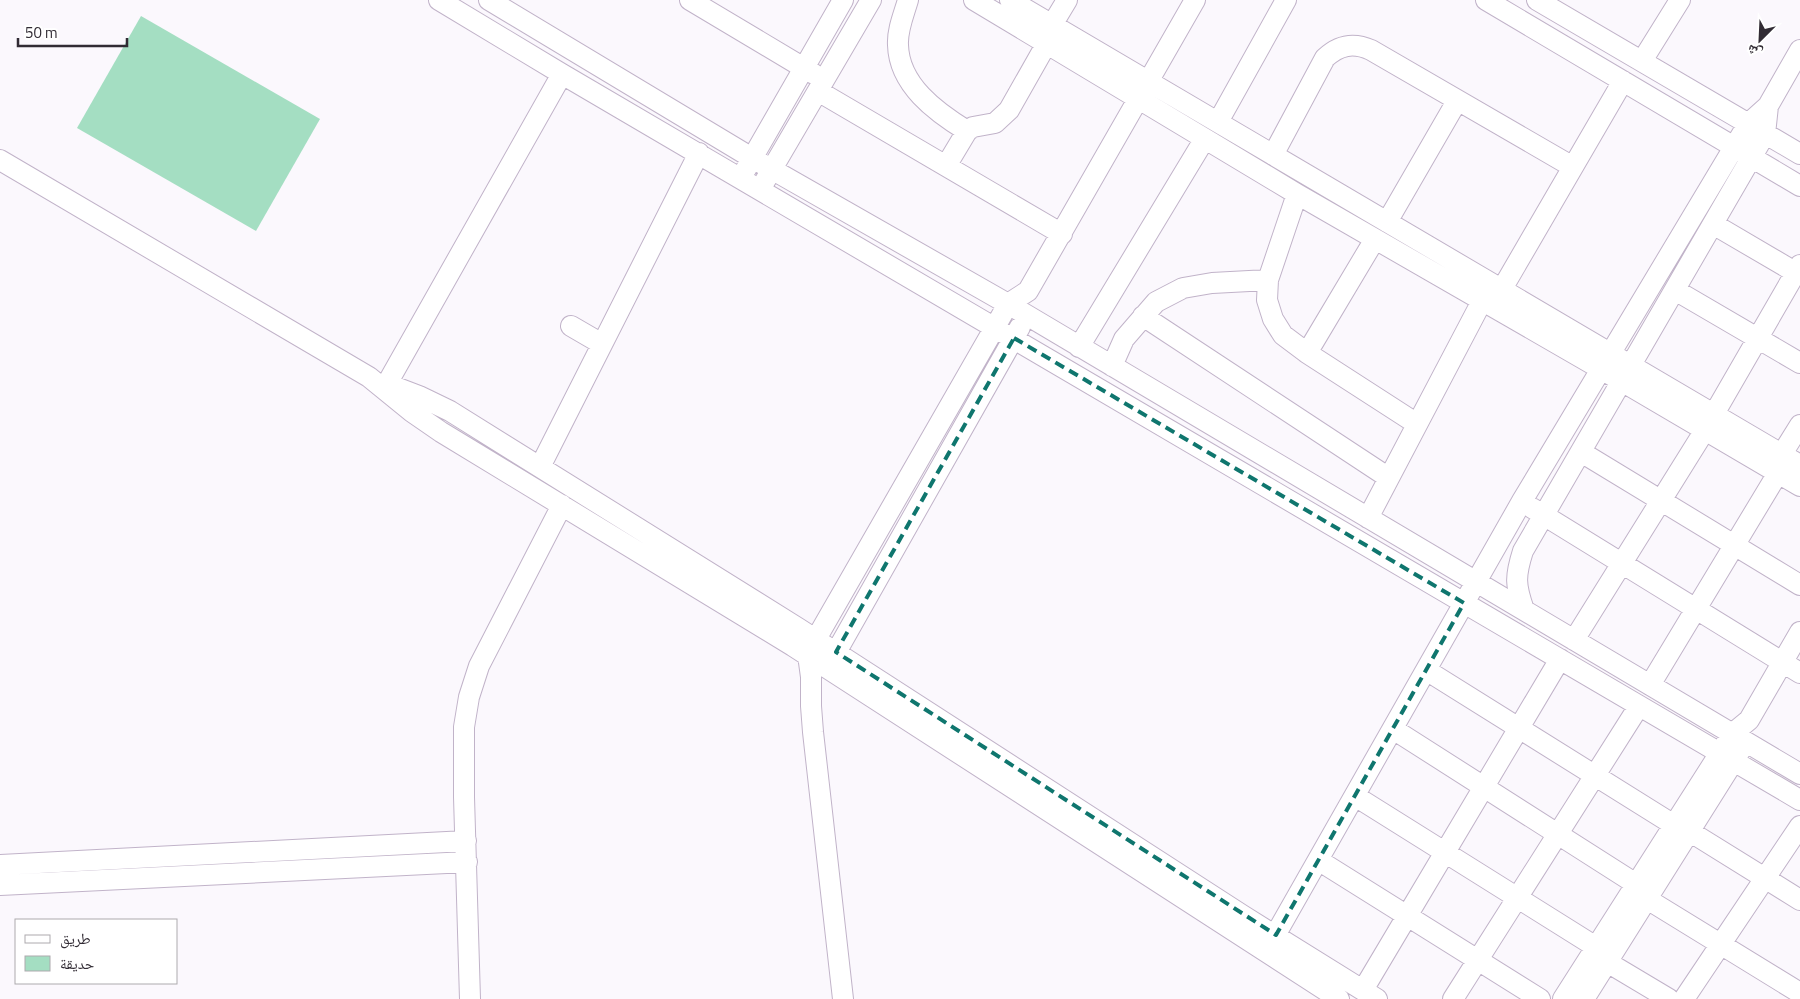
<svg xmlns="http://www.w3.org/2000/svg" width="1800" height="999" viewBox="0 0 1800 999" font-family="'Titillium Web','Noto Naskh Arabic',sans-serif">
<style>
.park{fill:#a4dec2}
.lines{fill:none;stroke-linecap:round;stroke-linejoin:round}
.minor-casing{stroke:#c1b3c9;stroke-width:22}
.minor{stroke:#fff;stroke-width:20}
.marked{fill:none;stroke:#0f766e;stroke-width:4;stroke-dasharray:10 6;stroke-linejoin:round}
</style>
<rect width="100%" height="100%" fill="#fbf8fd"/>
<path class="park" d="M141 16 320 119 256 231 77 128Z"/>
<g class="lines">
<defs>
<path id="minor" d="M439 0 562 74 1800 800
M489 0 752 158 1008 304 1800 774
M690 0 814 74
M908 0C904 14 897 30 898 45 899 85 936 112 967 131
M974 0 1297 194 1601 369 1800 486
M1010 0 1800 465
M1486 0 1800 186
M1537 0 1800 154
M1052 25 1067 0
M1642 61 1680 0
M818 91 1062 234
M1218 122 1286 0
M1273 155 1325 58C1339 45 1353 42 1371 50L1573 167
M0 160 369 377 412 412 441 432 793 646 1339 999
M946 166 967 131 973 127 995 123 1009 110 1047 43
M746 169 843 0
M765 181 871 0
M1297 194 1268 280 1267 300 1273 319 1283 335 1307 353 1417 424
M1387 222 1457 101
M1713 224 1800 275
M1502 289 1623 81
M1675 290 1800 363
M1143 316 1389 478
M571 326 602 344
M1079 347 1204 140
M1307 353 1375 239
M1112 366 1124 339 1156 302 1183 288 1212 283 1268 280
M385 383 419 396 450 411 798 628 1242 915 1377 999
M384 389 562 74
M1714 414 1800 265
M1581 452 1800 585
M1782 454 1800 425
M540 467 699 153
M1532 508 1800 673
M1368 518 1482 301
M1524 610C1515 585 1515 576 1523 551L1765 134 1768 106
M1574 640 1705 430
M830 663 1020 327
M1426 670 1674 825
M1650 685 1778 473
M1393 729 1636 884
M1355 796 1596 947
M1689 831 1800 900
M1318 860 1540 999
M0 865 466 841
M0 885 467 862
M1647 899 1800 993
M1269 946 1522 501 1748 124 1768 106 1800 50
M1607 962 1669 999
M1363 990 1560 659
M470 999 464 797V727L469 697 479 666 562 505
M843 999 813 732 811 706V677L808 655 816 639 995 327 1008 304 1028 291 1195 0
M1453 999 1639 706
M1563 999 1732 734 1749 720 1800 632
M1584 999 1740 751
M1684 999 1800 826"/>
</defs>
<use href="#minor" class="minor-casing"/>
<use href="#minor" class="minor"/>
</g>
<path class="marked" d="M1014 338 1464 603 1276 935 836 652Z"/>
<rect x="15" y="919" width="162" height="65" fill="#ffffff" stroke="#adaaae"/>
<rect x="25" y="935" width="25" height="8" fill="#ffffff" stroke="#adaaae"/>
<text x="60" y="944" font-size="15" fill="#312b34">طريق</text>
<rect x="25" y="956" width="25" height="15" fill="#a4dec2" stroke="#adaaae"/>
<text x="60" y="969" font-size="15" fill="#312b34">حديقة</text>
<g transform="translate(1760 40) rotate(204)" stroke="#ffffff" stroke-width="4" paint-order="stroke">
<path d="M0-4L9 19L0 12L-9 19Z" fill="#312b34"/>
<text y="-8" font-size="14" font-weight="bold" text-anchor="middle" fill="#312b34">ش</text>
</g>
<path d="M18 38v8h109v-8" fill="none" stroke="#312b34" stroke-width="2.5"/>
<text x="25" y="38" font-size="15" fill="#312b34" stroke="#ffffff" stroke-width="4" paint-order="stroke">50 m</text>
</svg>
